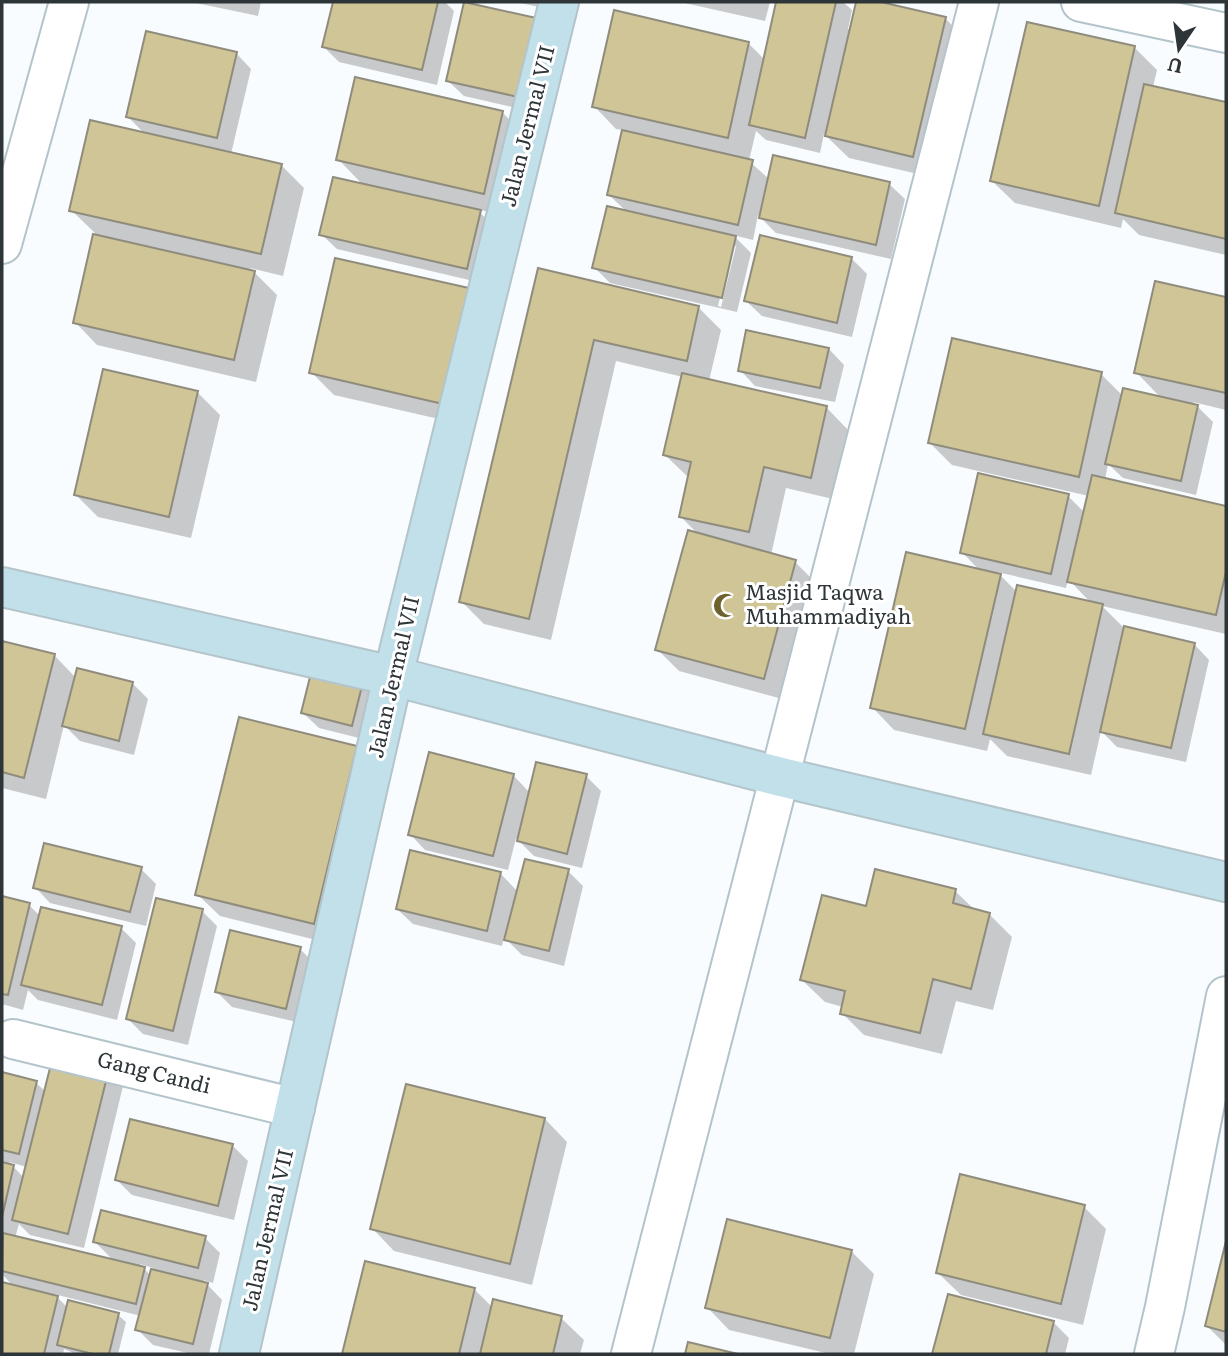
<svg xmlns="http://www.w3.org/2000/svg" width="1228" height="1356" viewBox="0 0 1228 1356" font-family="Literata,serif">
<style>
.shadow{fill:#0003;fill-rule:evenodd}
.building{fill:#d0c596;stroke:#8f8c7e;stroke-width:2}
.lines{fill:none;stroke-linecap:round;stroke-linejoin:round}
.street-casing{stroke:#b3c4ca;stroke-width:42}
.secondary-casing{stroke:#b3c4ca;stroke-width:42}
.street{stroke:#fff;stroke-width:38}
.secondary{stroke:#c1e0e9;stroke-width:38}
.labels{text-anchor:middle;stroke-width:6;stroke-linejoin:round;paint-order:stroke}
.street-label{font-size:21px;fill:#2e3538;stroke:#fff}
.poi-label{font-size:21px;fill:#2e3538;stroke:#fff;text-anchor:start}
</style>
<rect width="100%" height="100%" fill="#f9fcfe"/>
<path class="shadow" d="M191 2H261L258 16Z
M334 2H445L454 11 437 85 339 62 324 47Z
M516 2H569L566 13Z
M680 2H770L765 21Z
M778 2H843L852 10 848 29H851L858 2H873L945 18 967 41 935 178 849 158 824 134 820 153 766 140 756 131 749 161 769 179 889 184 905 199 891 259 776 233 758 215 753 240 733 235 751 253 737 312 610 283 594 267 627 212 609 195 623 130 616 129 594 106 748 43 765 60ZM732 246H736L721 307 718 306Z
M540 20 538 113 464 96 448 81Z
M1134 47 1157 70 1153 87 1226 104V255L1139 235 1123 219 1121 228 1015 203 992 181Z
M236 53 251 69 231 154 281 165 304 188 283 276 250 268 277 295 256 382 97 345 75 322 95 233 71 210 146 135 128 117Z
M502 112 524 135 506 216 476 209 495 227 482 283 337 249 321 234 364 186 338 159Z
M851 258 867 274 852 337 762 316 746 301Z
M336 260 465 425 334 395 311 372Z
M539 270 699 308 721 330 709 381 826 407 848 430 833 499 786 488 771 555 795 562 817 584 786 700 679 671 657 649 700 536 681 517 688 477 665 455 683 377 616 361 551 640 484 624 461 601Z
M1156 283 1226 298V410L1193 402 1213 422 1196 495 1123 478 1108 464 1105 480 1226 508V634L1102 606 1124 628 1194 644 1209 660 1186 762 1117 747 1101 731 1091 775 1007 756 990 739 987 751 894 730 872 707 980 571 962 552 1068 496 1085 513 1089 496 952 465 929 442 1101 374 1123 396 1162 399 1136 372ZM997 572 1066 588 1068 579 1092 604 1017 592Z
M829 349 844 365 835 402 755 386 740 370Z
M197 392 220 415 191 538 98 517 76 495Z
M2 643 54 655 76 678 132 683 148 699 134 755 80 741 64 725 46 799 2 788Z
M315 663 379 691 367 740 319 728 303 713Z
M356 748 378 770 336 945 220 916 197 894Z
M513 775 530 793 586 776 601 791 582 868 534 856 516 838 508 870 425 850 410 834Z
M411 852 501 874 518 892 568 871 583 886 564 966 522 955 504 937 502 946 413 924 397 909Z
M141 869 156 884 146 926 50 903 35 887Z
M955 891 975 910 989 914 1012 937 993 1010 956 1001 942 1054 864 1035 842 1013 843 1007 825 1002 802 980Z
M2 898 29 905 40 916 121 928 136 943 117 1020 38 1000 28 990 23 1010 2 1004Z
M202 911 217 926 188 1045 143 1034 128 1019Z
M300 949 315 964 301 1023 232 1007 217 992Z
M108 1071 123 1086 84 1248 30 1235 19 1224 15 1238 115 1262 95 1242 205 1238 220 1253 213 1283 203 1280 222 1300 209 1354H192L153 1345 137 1329 141 1316 54 1294 68 1308 118 1315 126 1322 118 1354H76L64 1349 63 1354H2V1284L14 1287 2 1274V1244L4 1235 2 1234V1074L36 1083 46 1092ZM9 1162 27 1167 24 1178ZM140 1264 153 1268 151 1276Z
M545 1119 567 1142 532 1285 394 1251 372 1228Z
M233 1146 248 1161 234 1220 132 1195 117 1180Z
M1084 1207 1106 1229 1083 1325 961 1295 938 1273Z
M1226 1247V1345L1207 1326Z
M851 1251 874 1274 854 1354H830L729 1330 707 1307Z
M366 1263 474 1289 493 1308 561 1318 584 1340 580 1354H344Z
M949 1296 1053 1322 1069 1338 1065 1354H934Z"/>
<path class="building" d="M333 2H438L422 70 322 47Z
M464 2 541 19 523 98 446 81Z
M776 2H836L805 138 749 125Z
M856 2H881L946 17 913 157 825 136Z
M614 10 749 42 728 138 592 107Z
M1027 22 1135 46 1099 206 990 181Z
M146 31 237 52 217 138 126 117Z
M355 77 503 111 484 194 336 160Z
M1144 84 1226 102V239L1115 213Z
M90 120 282 164 261 254 69 211Z
M622 130 753 160 738 225 607 195Z
M773 155 890 182 876 245 759 218Z
M333 177 481 210 467 269 319 235Z
M607 206 736 236 722 298 592 268Z
M93 234 255 271 234 360 73 323Z
M760 235 852 257 837 323 744 301Z
M335 258 469 288 443 404 309 373Z
M538 268 699 306 687 361 594 340 529 619 459 602Z
M1155 281 1226 297V393L1134 373Z
M746 330 829 348 820 388 738 371Z
M952 338 1102 372 1079 477 928 443Z
M103 369 198 391 169 517 74 495Z
M682 373 827 406 811 478 764 467 749 532 679 517 691 462 663 455Z
M1123 388 1198 405 1181 481 1105 464Z
M978 473 1069 494 1051 574 960 553Z
M1092 475 1226 506V572L1216 615 1067 582Z
M688 530 796 560 764 679 655 650Z
M906 552 1001 574 965 729 870 708Z
M1017 585 1103 604 1069 754 983 734Z
M1124 626 1195 643 1171 748 1100 732Z
M2 641 55 654 24 778 2 772Z
M314 661 365 674 352 726 301 713Z
M77 668 133 682 119 741 62 726Z
M239 717 357 746 314 924 195 895Z
M429 752 514 774 493 856 408 835Z
M536 762 587 774 567 854 517 841Z
M44 843 142 867 130 912 33 888Z
M410 850 501 872 487 931 396 909Z
M525 859 569 869 549 951 504 940Z
M875 869 956 889 953 903 990 913 971 989 933 979 920 1033 840 1014 845 991 800 980 822 895 866 906Z
M2 896 30 903 8 995 2 994Z
M156 898 203 909 173 1031 126 1019Z
M41 907 122 926 102 1005 21 985Z
M230 930 301 947 286 1009 215 992Z
M53 1056 109 1069 68 1234 12 1220Z
M2 1072 37 1081 19 1154 2 1150Z
M406 1084 545 1118 510 1264 370 1229Z
M130 1119 233 1144 218 1206 115 1180Z
M2 1162 14 1165 2 1217Z
M960 1174 1085 1205 1061 1304 936 1273Z
M101 1210 206 1236 198 1268 93 1242Z
M727 1219 852 1250 830 1338 705 1308Z
M3 1233 145 1267 136 1304 2 1271Z
M1226 1241V1332L1205 1326Z
M365 1261 475 1288 459 1354H342Z
M151 1269 208 1283 193 1344 135 1330Z
M2 1282 58 1296 44 1354H2Z
M948 1294 1054 1321 1046 1354H932Z
M493 1299 562 1316 553 1354H480Z
M68 1300 119 1313 109 1354H93L57 1345Z
M688 1342 738 1354H685Z"/>
<g class="lines">
<defs>
<path id="street" d="M1081 2 1226 33
M2 244 69 2
M13 1039 295 1108
M631 1354 979 2
M1154 1354 1165 1307 1226 996"/>
<path id="secondary" d="M2 587 393 676 781 777 1226 882
M239 1354 393 676 559 2"/>
</defs>
<use href="#street" class="street-casing"/>
<use href="#secondary" class="secondary-casing"/>
<use href="#street" class="street"/>
<use href="#secondary" class="secondary"/>
</g>
<defs>
<symbol id="mosque-bare" viewBox="-9 -9 18 18"><path d="M3.5-4.9A6 6 0 1 0 3.5 4.9A5 5 0 1 1 3.5-4.9Z" fill="#6d622e" stroke="#fff" stroke-width="2.5" paint-order="stroke"/></symbol>
</defs>
<g fill-rule="evenodd">
<use href="#mosque-bare" x="708" y="588" width="35" height="35"/>
</g>
<g class="labels">
<g class="street-label">
<text transform="translate(528 126) rotate(-76)" y="7">Jalan Jermal VII</text>
<text transform="translate(394 677) rotate(-77)" y="7">Jalan Jermal VII</text>
<text transform="translate(154 1073) rotate(14)" y="7">Gang Candi</text>
<text transform="translate(268 1230) rotate(-77)" y="7">Jalan Jermal VII</text>
</g>
<g class="poi-label">
<text x="745" y="600">Masjid Taqwa<tspan x="745" dy="24">Muhammadiyah</tspan></text>
</g>
</g>
<rect width="1228" height="1356" fill="none" stroke="#2e3538" stroke-width="7"/>
<g transform="translate(1179 49) rotate(193)" stroke="#ffffff" stroke-width="5" paint-order="stroke">
<path d="M0-5L12 26L0 18L-12 26Z" fill="#2e3538"/>
<text y="-10" font-size="19" font-weight="bold" text-anchor="middle" fill="#2e3538">U</text>
</g>
</svg>
